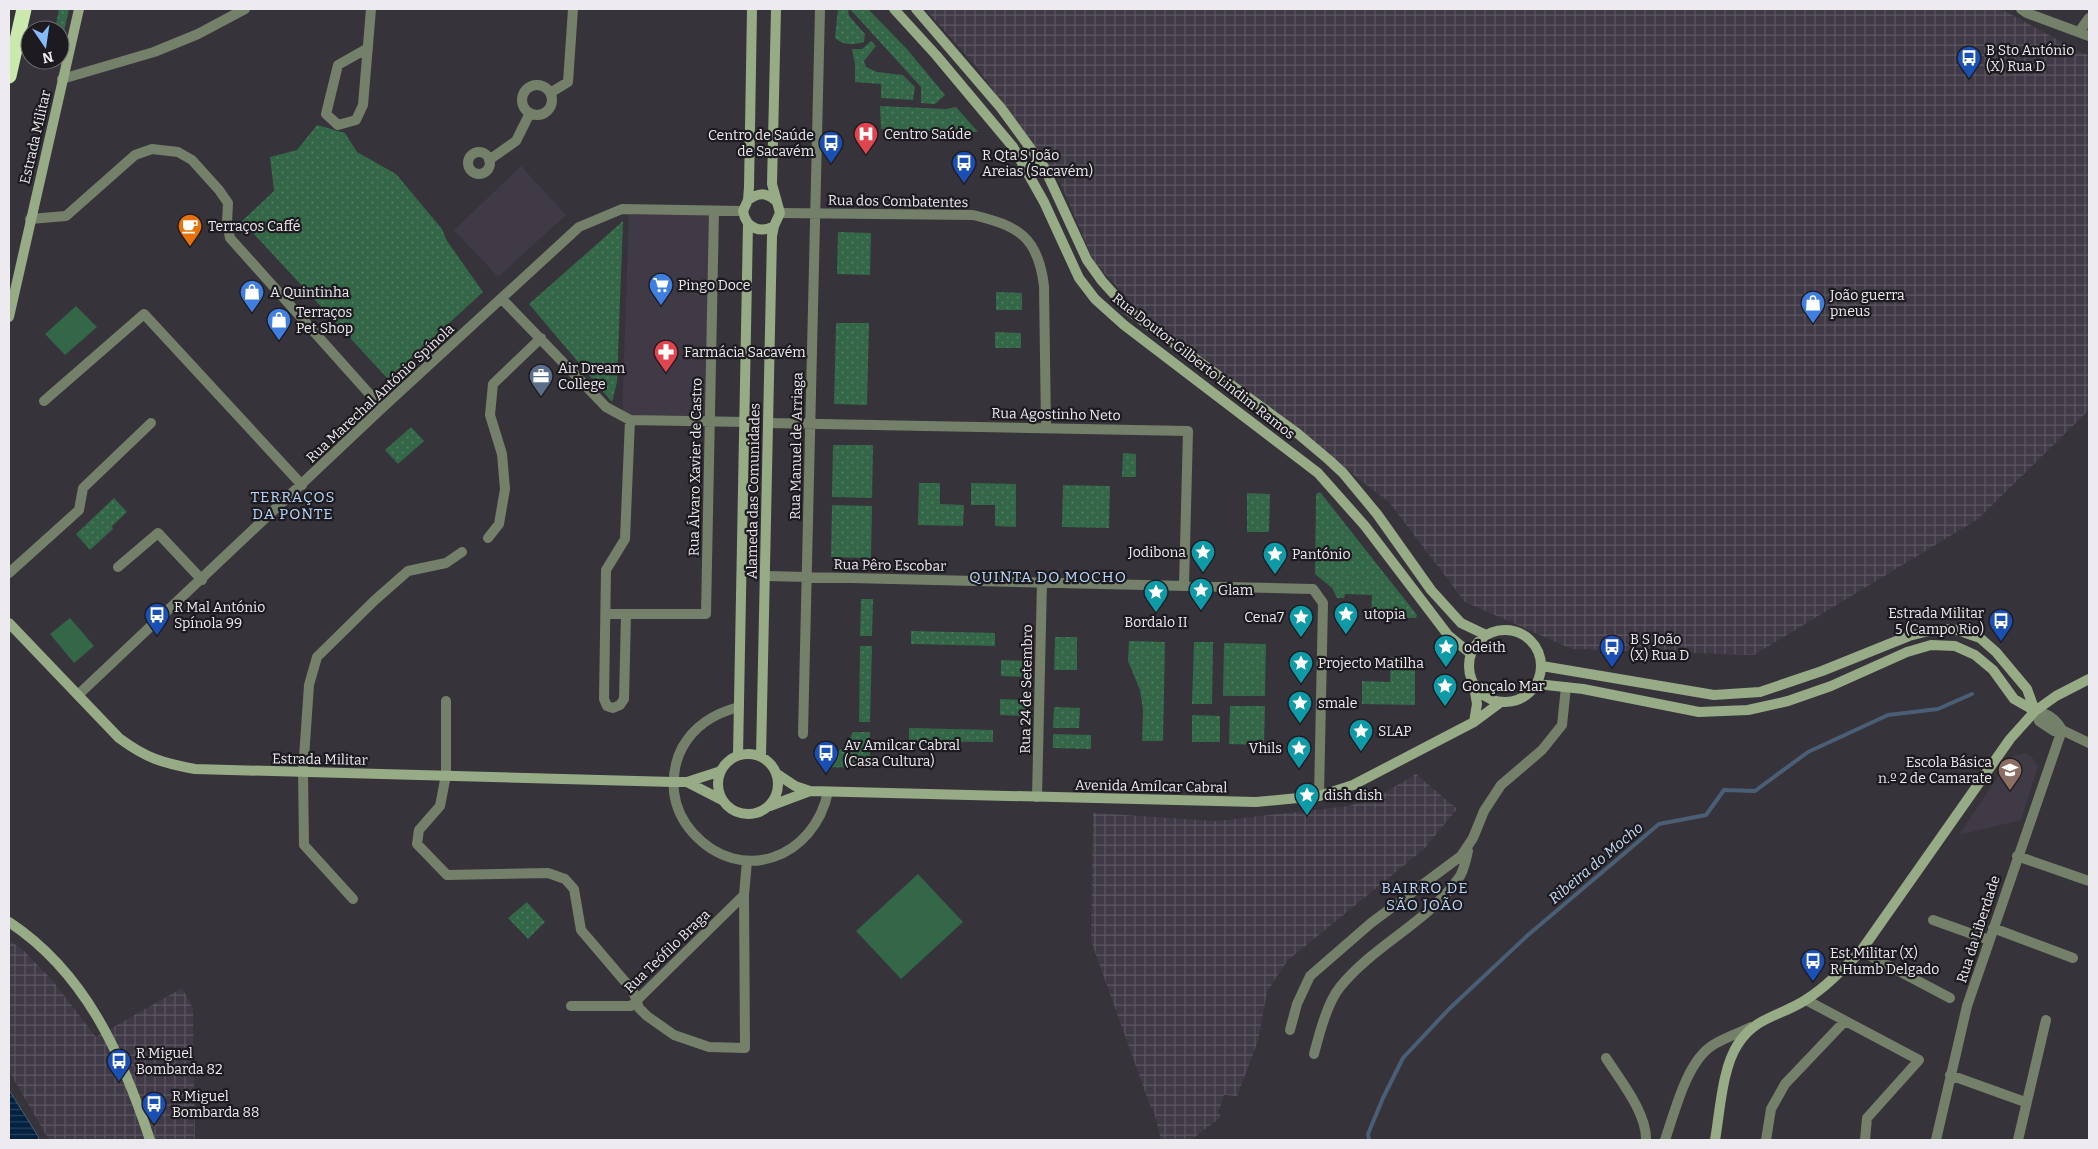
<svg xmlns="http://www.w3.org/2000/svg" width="2098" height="1149" viewBox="0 0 2098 1149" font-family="Bitter,serif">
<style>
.built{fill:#403946}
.industrial{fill:url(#industrial-grid)}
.green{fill:url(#green-dots)}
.pitch{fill:#336748}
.water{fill:url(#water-rules);stroke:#4a5e75}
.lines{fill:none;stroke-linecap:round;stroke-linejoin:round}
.stream{stroke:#4a5e75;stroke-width:4}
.street{stroke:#748069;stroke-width:10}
.secondary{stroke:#97ab86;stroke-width:10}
.highway{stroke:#cbe9af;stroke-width:15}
.labels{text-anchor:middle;stroke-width:4.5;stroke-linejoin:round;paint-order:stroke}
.poi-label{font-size:14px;fill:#edebf0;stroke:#1d1b1f;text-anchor:start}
.street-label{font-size:14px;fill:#edebf0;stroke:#1d1b1f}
.neighbourhood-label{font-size:15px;letter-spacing:1px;fill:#b9d8fc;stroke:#1d1b1f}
.water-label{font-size:15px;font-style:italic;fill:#c6def9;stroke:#1d1b1f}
</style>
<defs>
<pattern id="industrial-grid" width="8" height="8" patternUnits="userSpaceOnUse" patternTransform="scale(1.25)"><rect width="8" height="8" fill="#403946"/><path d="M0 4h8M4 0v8" fill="none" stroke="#5c5661"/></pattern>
<pattern id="green-dots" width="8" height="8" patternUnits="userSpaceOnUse" patternTransform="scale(1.25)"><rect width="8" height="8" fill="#336748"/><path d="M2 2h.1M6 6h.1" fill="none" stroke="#517d63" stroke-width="1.8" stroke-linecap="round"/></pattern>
<pattern id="water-rules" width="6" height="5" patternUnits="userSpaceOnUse" patternTransform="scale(1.25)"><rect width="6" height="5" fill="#042140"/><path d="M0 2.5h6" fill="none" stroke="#29415c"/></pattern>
</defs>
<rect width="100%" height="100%" fill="#36333a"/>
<path class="built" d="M521 166 566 215 498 277 454 230Z
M629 209 714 211 710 422 622 416Z
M2025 753 2032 757 2038 767 2021 820 1959 835 2010 758 2016 755Z"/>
<path class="industrial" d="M925 9H2001L2082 53 2089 55V410L1978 519 1754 655 1572 649 1465 602 1389 502 1141 313 1094 262 1059 180 975 65Z
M1416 774 1457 809 1424 849 1287 961 1267 992 1258 1041 1237 1096 1224 1095 1218 1113 1221 1117 1191 1140H1161L1153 1108H1151L1091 941 1093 813 1216 821 1349 806 1379 796Z
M9 940 23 950 52 980 96 1037 182 988 193 1009 195 1140H49L9 1071Z"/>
<path class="green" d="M59 9H69L60 50V30H55Z
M838 9H848L849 16 865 34 864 42C852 45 845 46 835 38Z
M850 9H868L906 48 945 95 935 104 921 103V87Z
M871 41 876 46 864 61 866 67 877 72 903 75 915 87 913 100 881 98V84L855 82V64L852 49H862Z
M880 106 946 109 956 107 978 132 881 129Z
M317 125 345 133 357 152 396 174 442 229 447 241 483 292 388 379 242 221 274 191 270 157 297 150Z
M623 221 617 382 612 402 529 304Z
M838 232 871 233 870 275 837 274Z
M996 292 1022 293V310H996Z
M836 323H869L867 405 834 404Z
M995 332 1021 333V348H995Z
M411 427 424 441 398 464 385 450Z
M833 445H873L872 498 832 497Z
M1123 453 1136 454V477H1122Z
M919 483H940V504L964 505 963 526 918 525Z
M971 483 1016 484V527L995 526V505H971Z
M1063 485 1110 486 1109 528 1062 527Z
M1320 492 1417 615 1416 618 1371 617 1372 595 1345 594 1344 598H1337L1332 588 1315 574 1316 494Z
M1247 493 1270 494 1269 532H1247Z
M114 498 127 512 112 526 113 529 90 550 76 534Z
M832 505 872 506 871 558 831 557Z
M861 599H873L872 636H860Z
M911 631 995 633V646L911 644Z
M1055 637H1077V670H1054Z
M1129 641 1165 642 1163 741H1142L1143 710 1140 690 1128 661Z
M1194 642H1213L1212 704H1192Z
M1224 643 1266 644 1265 696H1223Z
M860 646H872L870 722H859Z
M1391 657 1415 658V705L1362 704V681L1390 682Z
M1001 660 1027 661V677L1001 676Z
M1000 699 1026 700V716L1000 715Z
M1230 706H1265L1264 745 1229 744Z
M1054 707 1080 708 1079 728H1053Z
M1192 715 1220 716V742H1192Z
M909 728 993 730V742L909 741Z
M853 732H870V768L823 767V759C839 753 846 747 853 732Z
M1053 734 1091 735V749L1053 748Z
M527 902 545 922 528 939 508 918Z"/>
<path class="pitch" d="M76 306 97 327 65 355 45 334Z
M70 618 94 646 74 663 50 634Z
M918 874 963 922 901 979 856 931Z"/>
<path class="water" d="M9 1090 38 1136 39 1140H9Z"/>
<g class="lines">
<path class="stream" d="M1369 1140 1368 1134 1383 1098 1403 1058 1449 1009 1528 935 1659 824 1706 815 1724 790 1755 791 1808 752 1888 715 1938 709 1972 694"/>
<path class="street" d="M2021 9 2027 13 2089 36
M2079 32 2089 18
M368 48 338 65 326 114 338 125 356 120 363 105 371 9
M62 79 154 52 198 34 245 9
M522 100a15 15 0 1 1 30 0a15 15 0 1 1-30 0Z
M550 93 568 82 573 9
M468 163a11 11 0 1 1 22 0a11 11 0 1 1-22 0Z
M489 160 516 141 530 113
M780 213 973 215C1018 226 1038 236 1044 286L1046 428
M30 219 66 216 135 155 152 149 178 152 192 160 219 190 228 203 227 223 230 238 382 408
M502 299 606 407 630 420 745 422
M44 401 144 314 302 485
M768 423 1188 431 1184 585
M488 538 499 524 505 489 502 454 490 415 493 384 541 338
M118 567 158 533 202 580
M9 573 79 510 83 488 151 423
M766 576 1313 589 1323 603 1319 796
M606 614H706L714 211
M626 614 624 699 620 705 613 708 607 706 604 699 606 570 625 539 630 420
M78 695 382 408 579 227 622 209 743 211
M446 701V775L440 806 419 830 417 844 447 875 548 873 565 879 574 889 581 930 633 991 639 1008 647 1016 674 1035 709 1047 745 1048 744 895 747 861
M739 707C715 713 694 726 682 748 675 761 673 778 674 792 676 808 683 822 693 833 741 886 814 858 828 792
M2062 730C2056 719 2047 713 2035 711L2039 721 2054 731 2062 730 2089 743
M803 734 820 9
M1037 797 1042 582
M2017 856 2089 881
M353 899 304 845 303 772 309 685 317 657 375 600 408 571 446 563 462 552
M1933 920 1989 940
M1993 928 2073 958
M1861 951 1950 998
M1806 1000 1919 1060 1867 1118 1865 1140
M571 1006H631L744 895
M1290 1030 1297 1004 1310 976 1371 923 1461 856 1473 838 1484 811 1501 785 1542 750 1562 725 1566 687
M1314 1054C1319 1035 1327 1003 1340 987 1374 945 1427 923 1458 879 1464 872 1466 859 1468 851
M1606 1058C1620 1080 1647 1113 1646 1140
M1950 1075 2025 1102
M1665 1140C1675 1112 1686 1062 1713 1045 1724 1038 1739 1033 1751 1027
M1766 1140 1771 1109 1785 1084 1844 1022
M1936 1140 1967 1006 2062 730
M2018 1140 2046 1020"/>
<path class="secondary" d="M752 9 749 187 748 200 743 211C746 228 760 234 774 226
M894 9 936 55 1013 147 1044 202 1079 278 1095 299 1124 325 1318 473 1365 526 1448 635 1471 654
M916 9 1001 108 1044 167 1087 260 1102 281 1128 310 1297 433 1329 460 1343 473 1377 514 1431 590 1461 623 1486 635
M748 200C758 193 765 192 775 200
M9 317 79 9
M9 623 119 738C146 758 162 763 195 769L673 782H687L721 771
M1469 666a36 36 0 1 1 72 0a36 36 0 1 1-72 0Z
M1542 666 1714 695 1760 692 1822 671 1909 636 1933 630 1945 629 1957 630 1980 638 1996 652 2027 689 2035 711
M1537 684 1583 689 1699 712 1748 710 1788 701 1831 686 1907 652 1931 645 1955 646 1975 655 1993 670 2014 699 2035 711
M1474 722 1477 704 1474 686
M718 784a30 30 0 1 1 60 0a30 30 0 1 1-60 0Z
M738 755 748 224
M761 756 772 236 774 226 780 213 772 184 776 9
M777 774 795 786 810 791 1256 802 1319 796 1353 785 1474 722 1501 702
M687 782 722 800
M770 806 810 791
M9 922C86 973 122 1055 150 1140
M1715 1140C1720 1112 1722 1068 1738 1044 1756 1016 1782 1016 1807 999 1827 986 1844 968 1861 951L2010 739 2035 711 2056 696 2089 679"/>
<path class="highway" d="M9 76 24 9"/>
</g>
<defs>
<symbol id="bus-pin" viewBox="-11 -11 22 30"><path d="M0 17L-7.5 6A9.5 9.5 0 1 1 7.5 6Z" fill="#1a4fb4" stroke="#1d1b1f"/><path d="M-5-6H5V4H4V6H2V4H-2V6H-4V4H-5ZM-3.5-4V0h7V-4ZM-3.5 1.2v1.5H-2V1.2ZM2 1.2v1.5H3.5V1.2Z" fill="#fff"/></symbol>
<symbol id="hospital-pin" viewBox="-11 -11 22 30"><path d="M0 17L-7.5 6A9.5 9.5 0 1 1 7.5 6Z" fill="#e0444e" stroke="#1d1b1f"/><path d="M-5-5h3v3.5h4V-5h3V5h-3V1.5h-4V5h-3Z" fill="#fff"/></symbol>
<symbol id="cafe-pin" viewBox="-11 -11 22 30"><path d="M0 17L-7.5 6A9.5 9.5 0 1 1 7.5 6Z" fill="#e8710a" stroke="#1d1b1f"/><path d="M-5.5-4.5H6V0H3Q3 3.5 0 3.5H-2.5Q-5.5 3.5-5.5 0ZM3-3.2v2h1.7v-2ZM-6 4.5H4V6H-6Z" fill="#fff"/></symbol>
<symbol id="supermarket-pin" viewBox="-11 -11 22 30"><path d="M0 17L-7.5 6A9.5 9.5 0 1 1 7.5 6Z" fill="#3f7fe0" stroke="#1d1b1f"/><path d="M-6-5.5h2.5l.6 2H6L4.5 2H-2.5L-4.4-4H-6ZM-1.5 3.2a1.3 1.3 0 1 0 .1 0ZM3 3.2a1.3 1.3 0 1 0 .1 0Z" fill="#fff"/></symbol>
<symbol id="shop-pin" viewBox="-11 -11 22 30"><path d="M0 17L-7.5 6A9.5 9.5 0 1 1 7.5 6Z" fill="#3f7fe0" stroke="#1d1b1f"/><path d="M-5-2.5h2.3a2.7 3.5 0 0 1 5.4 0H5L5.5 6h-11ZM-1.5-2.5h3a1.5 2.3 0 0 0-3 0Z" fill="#fff"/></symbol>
<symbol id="pharmacy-pin" viewBox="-11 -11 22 30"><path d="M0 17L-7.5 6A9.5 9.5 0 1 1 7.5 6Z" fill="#e0444e" stroke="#1d1b1f"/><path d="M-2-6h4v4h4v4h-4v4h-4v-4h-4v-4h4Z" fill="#fff"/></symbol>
<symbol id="office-pin" viewBox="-11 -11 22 30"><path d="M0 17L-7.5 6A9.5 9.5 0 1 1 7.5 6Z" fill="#5c6f8a" stroke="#1d1b1f"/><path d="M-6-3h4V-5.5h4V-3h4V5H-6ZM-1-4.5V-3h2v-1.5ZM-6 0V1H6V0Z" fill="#fff"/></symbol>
<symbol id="sight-pin" viewBox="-11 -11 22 30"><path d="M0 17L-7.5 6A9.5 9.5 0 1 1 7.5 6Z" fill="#0f9aa8" stroke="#1d1b1f"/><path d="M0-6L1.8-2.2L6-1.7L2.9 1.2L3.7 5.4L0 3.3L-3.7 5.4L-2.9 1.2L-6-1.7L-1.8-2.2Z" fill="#fff"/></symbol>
<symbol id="school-pin" viewBox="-11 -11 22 30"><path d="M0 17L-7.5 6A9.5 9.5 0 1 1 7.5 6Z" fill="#8d6e63" stroke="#1d1b1f"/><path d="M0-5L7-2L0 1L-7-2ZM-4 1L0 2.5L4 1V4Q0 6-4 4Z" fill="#fff"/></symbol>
</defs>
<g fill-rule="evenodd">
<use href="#bus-pin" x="1955" y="44" width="28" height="38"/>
<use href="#hospital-pin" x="852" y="120" width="28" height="38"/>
<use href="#bus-pin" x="817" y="129" width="28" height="38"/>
<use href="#bus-pin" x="950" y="149" width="28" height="38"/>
<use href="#cafe-pin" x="176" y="212" width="28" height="38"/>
<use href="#supermarket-pin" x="647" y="271" width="28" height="38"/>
<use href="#shop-pin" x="238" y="278" width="28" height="38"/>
<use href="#shop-pin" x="1799" y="289" width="28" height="38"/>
<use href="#shop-pin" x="265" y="306" width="28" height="38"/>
<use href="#pharmacy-pin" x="652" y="338" width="28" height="38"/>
<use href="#office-pin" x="527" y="362" width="28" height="38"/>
<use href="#sight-pin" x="1189" y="538" width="28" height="38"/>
<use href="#sight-pin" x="1261" y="540" width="28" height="38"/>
<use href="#sight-pin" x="1187" y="576" width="28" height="38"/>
<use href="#sight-pin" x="1142" y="578" width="28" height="38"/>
<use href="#sight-pin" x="1332" y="600" width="28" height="38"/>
<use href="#bus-pin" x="143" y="601" width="28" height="38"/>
<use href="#sight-pin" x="1287" y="603" width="28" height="38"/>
<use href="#bus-pin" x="1987" y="607" width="28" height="38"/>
<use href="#sight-pin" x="1432" y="633" width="28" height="38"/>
<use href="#bus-pin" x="1598" y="633" width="28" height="38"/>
<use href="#sight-pin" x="1287" y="649" width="28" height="38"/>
<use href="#sight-pin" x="1431" y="672" width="28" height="38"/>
<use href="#sight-pin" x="1286" y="689" width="28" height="38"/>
<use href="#sight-pin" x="1347" y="717" width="28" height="38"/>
<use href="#sight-pin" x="1285" y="734" width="28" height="38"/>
<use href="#bus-pin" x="812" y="739" width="28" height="38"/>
<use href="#school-pin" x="1996" y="756" width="28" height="38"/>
<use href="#sight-pin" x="1293" y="781" width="28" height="38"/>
<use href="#bus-pin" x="1799" y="947" width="28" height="38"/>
<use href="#bus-pin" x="105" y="1047" width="28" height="38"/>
<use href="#bus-pin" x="140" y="1090" width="28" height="38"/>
</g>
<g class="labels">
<g class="poi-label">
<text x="1986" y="55">B Sto António<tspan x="1986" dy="16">(X) Rua D</tspan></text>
<text x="884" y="139">Centro Saúde</text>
<text x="814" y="140" text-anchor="end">Centro de Saúde<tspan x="814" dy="16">de Sacavém</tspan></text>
<text x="982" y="160">R Qta S João<tspan x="982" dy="16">Areias (Sacavém)</tspan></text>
<text x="208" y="231">Terraços Caffé</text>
<text x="678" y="290">Pingo Doce</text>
<text x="270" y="297">A Quintinha</text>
<text x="1830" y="300">João guerra<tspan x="1830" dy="16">pneus</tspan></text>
<text x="296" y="317">Terraços<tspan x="296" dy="16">Pet Shop</tspan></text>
<text x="684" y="357">Farmácia Sacavém</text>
<text x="558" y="373">Air Dream<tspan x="558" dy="16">College</tspan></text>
<text x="1186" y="557" text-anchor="end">Jodibona</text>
<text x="1292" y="559">Pantónio</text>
<text x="1218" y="595">Glam</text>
<text x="174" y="612">R Mal António<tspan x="174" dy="16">Spínola 99</tspan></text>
<text x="1984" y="618" text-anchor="end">Estrada Militar<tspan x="1984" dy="16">5 (Campo Rio)</tspan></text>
<text x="1364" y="619">utopia</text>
<text x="1284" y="622" text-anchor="end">Cena7</text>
<text x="1156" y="627" text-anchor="middle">Bordalo II</text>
<text x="1630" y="644">B S João<tspan x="1630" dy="16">(X) Rua D</tspan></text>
<text x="1464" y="652">odeith</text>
<text x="1318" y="668">Projecto Matilha</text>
<text x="1462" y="691">Gonçalo Mar</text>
<text x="1318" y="708">smale</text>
<text x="1378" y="736">SLAP</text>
<text x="844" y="750">Av Amilcar Cabral<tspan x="844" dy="16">(Casa Cultura)</tspan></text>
<text x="1282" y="753" text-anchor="end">Vhils</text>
<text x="1992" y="767" text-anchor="end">Escola Básica<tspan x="1992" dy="16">n.º 2 de Camarate</tspan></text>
<text x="1324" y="800">dish dish</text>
<text x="1830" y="958">Est Militar (X)<tspan x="1830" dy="16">R Humb Delgado</tspan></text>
<text x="136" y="1058">R Miguel<tspan x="136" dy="16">Bombarda 82</tspan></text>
<text x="172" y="1101">R Miguel<tspan x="172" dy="16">Bombarda 88</tspan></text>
</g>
<g class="street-label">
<text transform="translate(35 137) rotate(-77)" y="5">Estrada Militar</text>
<text transform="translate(898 201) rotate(1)" y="5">Rua dos Combatentes</text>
<text transform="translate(1204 366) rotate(38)" y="5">Rua Doutor Gilberto Lindim Ramos</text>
<text transform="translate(380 393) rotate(-43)" y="5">Rua Marechal António Spínola</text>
<text transform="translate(1056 414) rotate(1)" y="5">Rua Agostinho Neto</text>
<text transform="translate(796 446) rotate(-89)" y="5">Rua Manuel de Arriaga</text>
<text transform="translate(695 467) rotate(-89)" y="5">Rua Álvaro Xavier de Castro</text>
<text transform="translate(753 491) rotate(-89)" y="5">Alameda das Comunidades</text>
<text transform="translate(890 565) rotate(1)" y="5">Rua Pêro Escobar</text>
<text transform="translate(1026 689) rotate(-89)" y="5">Rua 24 de Setembro</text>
<text transform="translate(320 759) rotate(1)" y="5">Estrada Militar</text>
<text transform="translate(1151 786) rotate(1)" y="5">Avenida Amílcar Cabral</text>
<text transform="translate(1978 929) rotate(-72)" y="5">Rua da Liberdade</text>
<text transform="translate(667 951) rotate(-44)" y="5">Rua Teófilo Braga</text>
</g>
<g class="neighbourhood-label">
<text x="293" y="502">TERRAÇOS<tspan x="293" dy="17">DA PONTE</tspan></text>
<text x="1048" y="582">QUINTA DO MOCHO</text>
<text x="1425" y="893">BAIRRO DE<tspan x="1425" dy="17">SÃO JOÃO</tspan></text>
</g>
<g class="water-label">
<text transform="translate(1596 863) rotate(-40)" y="5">Ribeira do Mocho</text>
</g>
</g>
<rect width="2098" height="1149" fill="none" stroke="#edebf0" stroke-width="20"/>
<g transform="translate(45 45) rotate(167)"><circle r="24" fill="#1d1b1f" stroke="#706e73"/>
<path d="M0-4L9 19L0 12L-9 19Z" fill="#85bbfb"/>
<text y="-8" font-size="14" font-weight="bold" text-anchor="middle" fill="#edebf0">N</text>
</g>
</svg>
